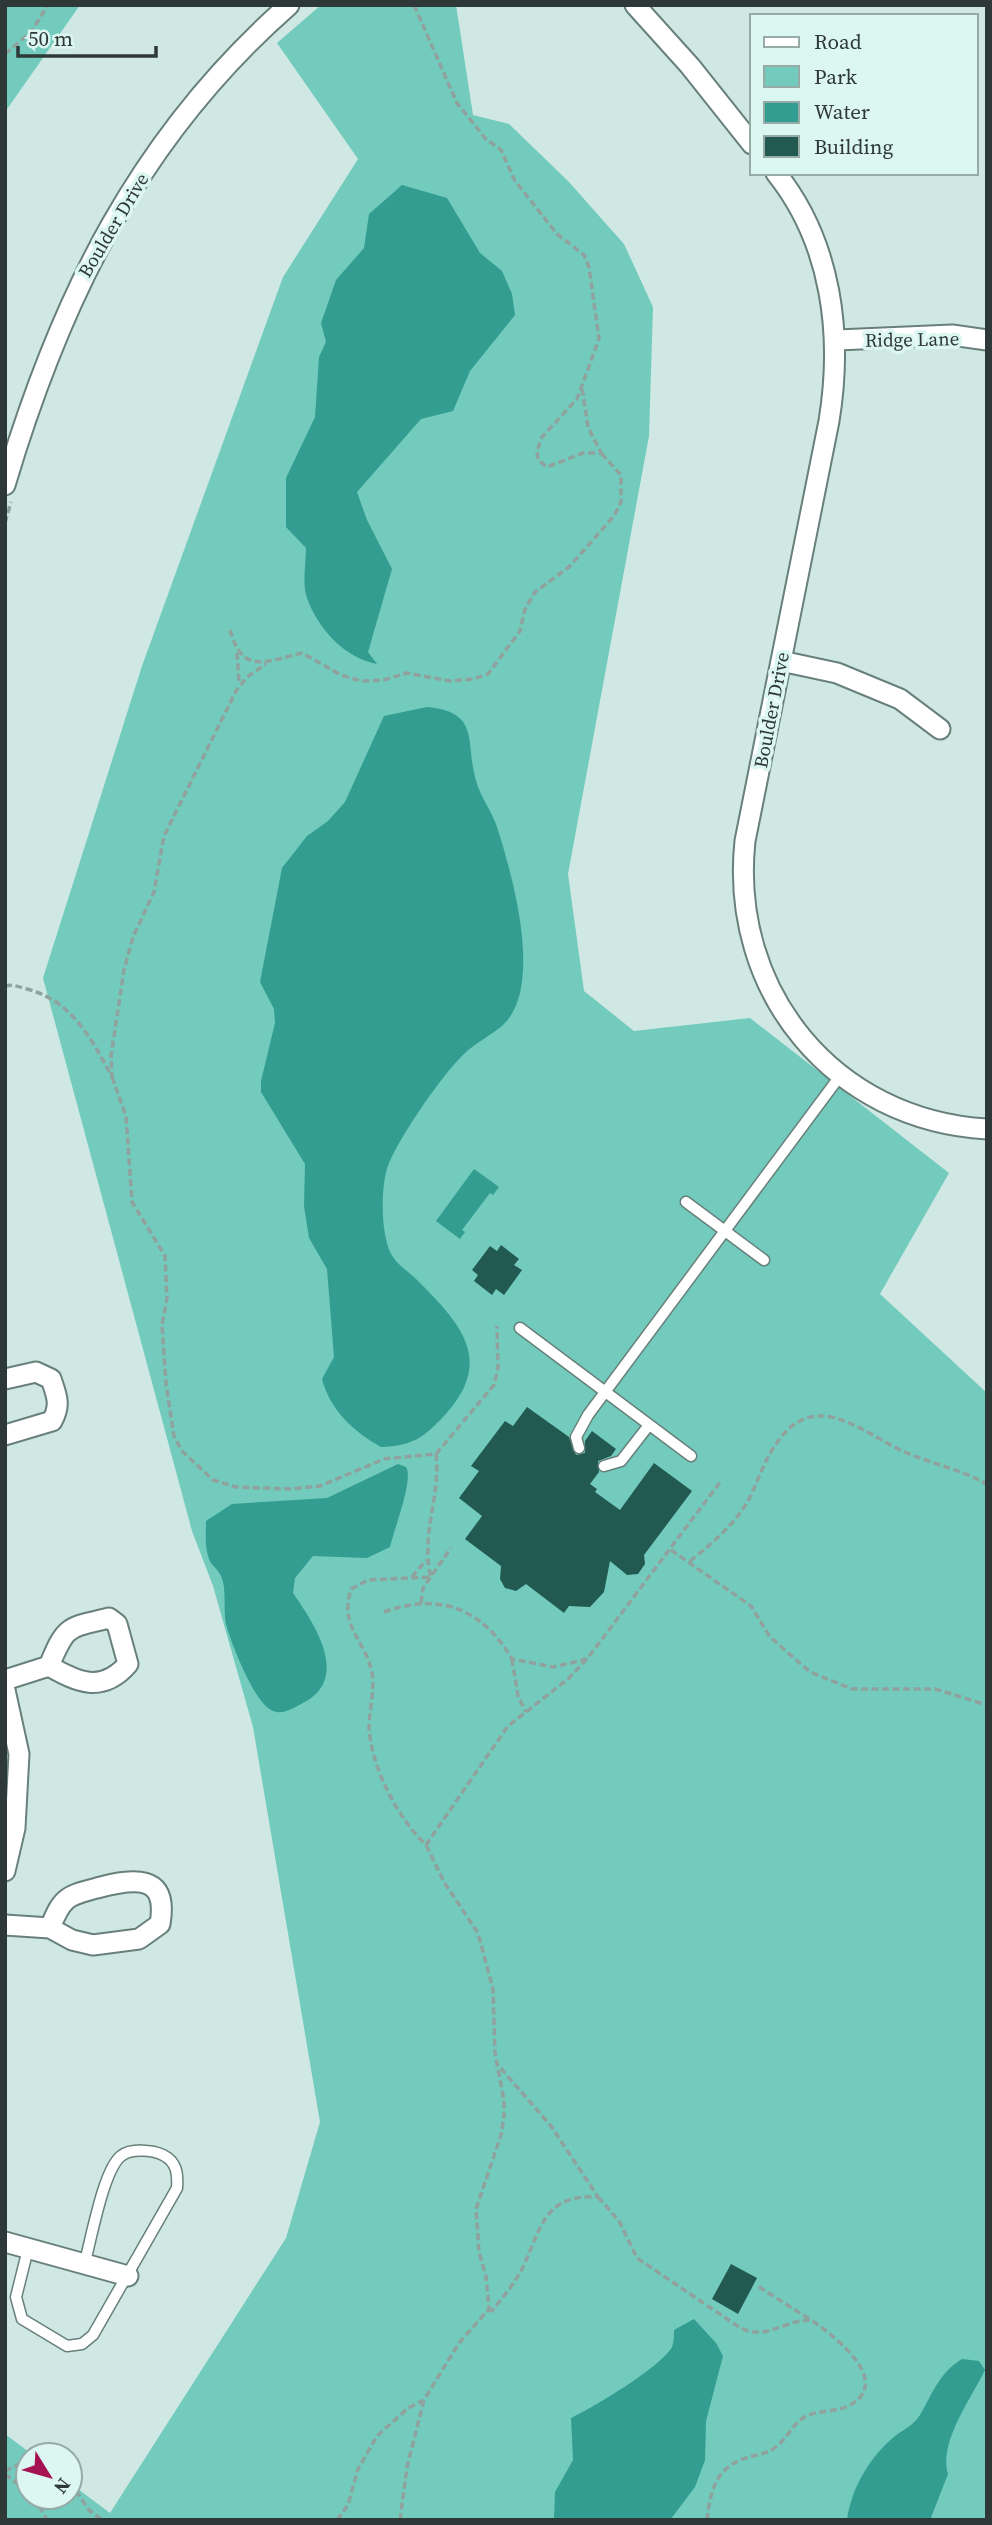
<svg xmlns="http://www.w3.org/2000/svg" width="992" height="2525" viewBox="0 0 992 2525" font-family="'Source Serif 4',serif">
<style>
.green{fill:#72cbbd}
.water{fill:#329d90}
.building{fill:#225951}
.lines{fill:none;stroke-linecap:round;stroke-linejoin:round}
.lane-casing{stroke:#68807b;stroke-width:13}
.street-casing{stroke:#68807b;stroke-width:23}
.path{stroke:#8fa29e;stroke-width:3.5;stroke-dasharray:7 3.5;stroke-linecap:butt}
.lane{stroke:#fff;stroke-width:10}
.street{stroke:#fff;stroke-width:19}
.labels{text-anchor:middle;stroke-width:7;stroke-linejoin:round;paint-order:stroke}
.street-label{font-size:19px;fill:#2e3836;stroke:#dcf6f1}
</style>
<rect width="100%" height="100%" fill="#cfe8e3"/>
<path class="green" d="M5 5H80L5 112Z
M321 5H456L473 115 509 124 568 181 624 244 653 307 649 436 568 874 584 991 634 1031 750 1018 949 1173 880 1294 987 1393V2520H5V2434L33 2455H28V2497H70V2483L110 2513 286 2238 320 2122 253 1727 213 1586 192 1531 43 978 142 666 283 277 358 159 277 43Z"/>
<path class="water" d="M402 185 447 198 480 253 502 271 512 294 515 315 470 371 453 411 421 419 357 492 367 520 392 569 368 652 377 664C345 658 318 629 307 598 302 584 306 563 306 548L286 527V478L315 417 319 357 326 342 321 323 336 280 364 248 369 214Z
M427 707C483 712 464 745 477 784 482 799 492 812 497 827 512 874 545 988 502 1026 490 1036 475 1043 464 1054 441 1076 401 1135 389 1163 380 1184 380 1238 393 1257 398 1265 409 1272 416 1279 460 1323 496 1360 444 1416 423 1438 412 1446 381 1447 354 1432 330 1410 322 1379L334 1357 327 1269 309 1238 304 1206 305 1164 261 1092V1081L275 1023 274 1009 260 982 282 868 307 836 328 821 345 802 384 716Z
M474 1169 499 1187 493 1195 490 1193 462 1230 465 1232 460 1239 436 1221Z
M398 1464 406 1467C414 1479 394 1529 390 1547L367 1558 313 1556 295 1578 293 1593C313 1622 352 1678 303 1703 293 1708 284 1715 273 1711 255 1705 231 1643 226 1624 223 1609 227 1589 221 1576 219 1571 214 1567 211 1563 204 1550 206 1535 206 1521L232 1504 327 1498Z
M694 2319 716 2343 723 2356 706 2421 705 2460 695 2487 670 2520H554L555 2492 573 2460 571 2418C594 2407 661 2367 672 2347 674 2343 674 2335 674 2330Z
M962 2359 979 2361 985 2370C972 2397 938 2443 948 2474L930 2520H847C852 2487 869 2458 895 2436 904 2429 914 2425 920 2415 933 2393 939 2373 962 2359Z"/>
<path class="building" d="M501 1245 519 1259 514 1265 522 1270 504 1295 496 1289 492 1295 474 1281 478 1275 472 1270 490 1246 497 1251Z
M527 1407 569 1437 576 1455 585 1453V1441L592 1431 616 1449 611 1456 598 1461 599 1472 590 1484 597 1489 595 1492 620 1510 654 1463 692 1491 644 1555 645 1564 638 1574 627 1575 610 1561 604 1592 590 1607 569 1606 564 1613 526 1584 516 1591 505 1588 500 1579 501 1566 465 1539 482 1516 459 1498 479 1471 471 1466 505 1421 513 1426Z
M731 2264 757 2278 738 2314 712 2299Z"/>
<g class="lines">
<defs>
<path id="lane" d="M686 1202 764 1260
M520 1328 691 1456
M579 1448 576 1437 588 1415 840 1076
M604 1466 621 1461 649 1425
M28 2249 16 2297 22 2319 67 2346 82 2344 93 2335 177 2188C178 2174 177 2162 163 2155 153 2150 131 2148 121 2156 103 2170 91 2241 84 2265"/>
<path id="street" d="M635 5 690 66 752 144
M776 173C832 243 843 335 829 421L745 841C729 992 834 1120 987 1129
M837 340 952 335 987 340
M5 485C61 297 139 137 289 5
M781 661 837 673 900 699 940 729
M5 1379 36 1372 51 1379C57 1396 61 1405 52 1421L5 1435
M5 1680 49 1666C66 1625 67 1628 109 1618L117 1624 128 1664C102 1694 77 1682 49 1666
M5 1690 19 1754 15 1828 5 1871
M5 1925 50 1928 72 1940 93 1945 139 1939 160 1924C169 1872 132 1879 97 1888 87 1891 74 1893 66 1900 58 1907 54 1918 50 1928
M5 2242 128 2276"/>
</defs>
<use href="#lane" class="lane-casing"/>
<use href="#street" class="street-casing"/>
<path class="path" d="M414 5 457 103 485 138 501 150 515 181 557 234 584 255 589 267 599 339 577 399 542 437 537 451 538 460 547 467 583 453H601L588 427 582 387
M5 54 31 32 48 5
M5 523 11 502
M230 630C243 676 266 661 302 653L341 675 361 681 384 680 407 673 450 681 473 679 488 674 520 631 525 609 535 592 569 567 614 516 621 502V475L601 453
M237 653 239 683
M5 986C13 984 19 987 27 989 72 1001 91 1038 112 1077L111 1056 124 970 133 937 154 892 164 836 236 691 247 677 266 664
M112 1077 126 1116 132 1202 165 1256 167 1299 162 1324 166 1384 174 1436 182 1451 213 1480 236 1487 289 1489 320 1486 384 1459 436 1454C441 1495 420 1537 431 1577L368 1580 351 1589C339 1629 365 1638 372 1673 375 1691 369 1710 369 1727 371 1767 397 1817 426 1845L508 1726 568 1679 587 1659
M436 1454 494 1385 498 1368 497 1326
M671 1550 751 1606 770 1637 810 1672 852 1689H935L987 1705
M690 1561C709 1546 730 1528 743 1509 756 1490 761 1466 774 1447 814 1384 861 1433 907 1453 934 1464 961 1470 987 1484
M412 1577 426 1560
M421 1603 423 1588 451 1548
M384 1612C439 1592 482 1608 512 1659L553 1667 587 1659 721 1481
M512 1659 518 1696 526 1712
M598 2197 619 2221 637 2258 739 2327C765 2342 783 2320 811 2320L756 2285
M489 2309 492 2311C503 2297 515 2283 523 2267 542 2227 544 2194 598 2197L551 2126 498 2065
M5 2471 28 2460
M5 2474 28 2492
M70 2482 89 2510 102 2520
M34 2497 47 2520
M337 2520 348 2505 358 2469 377 2436 408 2408 424 2400 459 2343 489 2309 486 2276 479 2252 476 2209 501 2135 504 2116V2101L495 2053 493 1989 478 1933 444 1882 426 1845
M400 2520 407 2467 424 2400
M707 2520C710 2493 715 2469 743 2459 753 2455 764 2455 773 2449 786 2441 791 2426 803 2418 817 2409 836 2413 850 2405 894 2381 832 2334 811 2320"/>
<use href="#lane" class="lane"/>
<use href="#street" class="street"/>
</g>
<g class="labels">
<g class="street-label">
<text transform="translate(113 225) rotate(-59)" y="7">Boulder Drive</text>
<text transform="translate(912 339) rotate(-1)" y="7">Ridge Lane</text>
<text transform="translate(771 710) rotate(-79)" y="7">Boulder Drive</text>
</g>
</g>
<rect width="992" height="2525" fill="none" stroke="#2e3836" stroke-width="14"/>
<rect x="750" y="14" width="228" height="161" fill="#dcf6f1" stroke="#96aaa6" stroke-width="2"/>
<rect x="764" y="37" width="35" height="10" fill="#ffffff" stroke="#96aaa6" stroke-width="2"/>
<text x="814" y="49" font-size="21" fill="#2e3836">Road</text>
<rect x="764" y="66" width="35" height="21" fill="#72cbbd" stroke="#96aaa6" stroke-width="2"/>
<text x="814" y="84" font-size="21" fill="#2e3836">Park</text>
<rect x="764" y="102" width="35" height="21" fill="#329d90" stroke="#96aaa6" stroke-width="2"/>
<text x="814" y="119" font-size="21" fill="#2e3836">Water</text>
<rect x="764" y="136" width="35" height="21" fill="#225951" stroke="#96aaa6" stroke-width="2"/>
<text x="814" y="154" font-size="21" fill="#2e3836">Building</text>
<g transform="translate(49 2476) rotate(127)"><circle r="33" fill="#dcf6f1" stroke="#96aaa6" stroke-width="2"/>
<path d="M0-5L12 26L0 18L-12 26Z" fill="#a51352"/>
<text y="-10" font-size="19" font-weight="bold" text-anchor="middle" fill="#2e3836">N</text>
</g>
<path d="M18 46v10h138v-10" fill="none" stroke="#2e3836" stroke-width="3.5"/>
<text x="28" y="46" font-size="21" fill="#2e3836" stroke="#dcf6f1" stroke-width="5" paint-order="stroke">50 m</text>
</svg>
